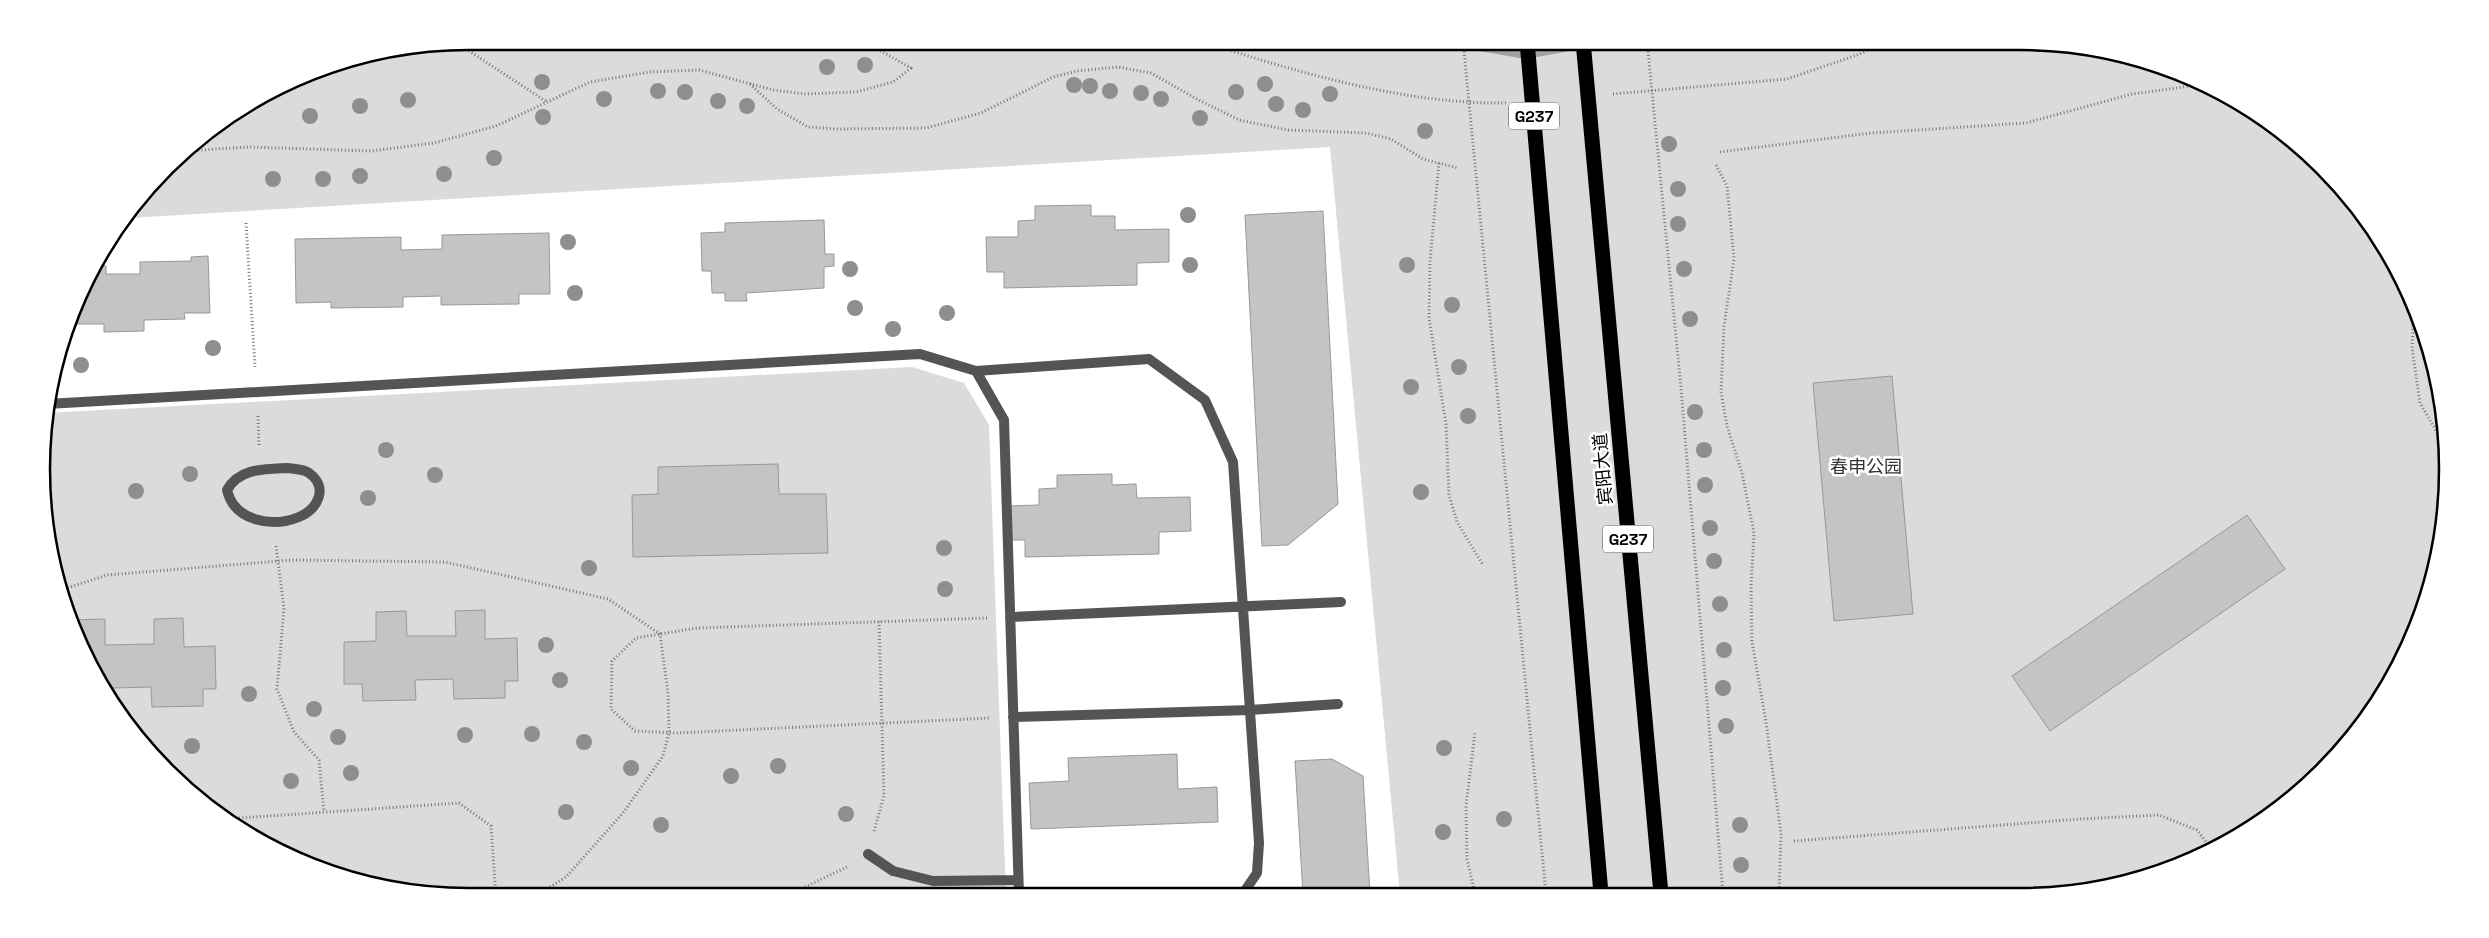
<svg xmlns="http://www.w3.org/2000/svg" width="2489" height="938" viewBox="0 0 2489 938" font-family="'Space Grotesk','Noto Sans SC',sans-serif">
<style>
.green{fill:#dbdbdb}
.water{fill:#a2a2a2}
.building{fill:#c4c4c4;stroke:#989898}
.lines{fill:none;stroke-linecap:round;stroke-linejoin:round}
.path{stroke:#767676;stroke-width:3;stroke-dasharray:1 2.5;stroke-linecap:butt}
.lane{stroke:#545454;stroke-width:10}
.highway{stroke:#000;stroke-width:15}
.tree{fill:#8e8e8e}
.labels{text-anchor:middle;stroke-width:5;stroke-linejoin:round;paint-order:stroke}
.shield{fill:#fff;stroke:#4c4c4c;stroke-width:1}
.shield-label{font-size:16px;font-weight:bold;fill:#000}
.park-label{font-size:18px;fill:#323232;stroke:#fff}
.street-label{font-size:18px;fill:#000;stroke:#fff}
.rim{fill:none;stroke:#000;stroke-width:2.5}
</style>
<rect width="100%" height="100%" fill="#fff"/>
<path class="green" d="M469 41H2020L2131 56 2209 85 2281 130 2342 187 2391 255 2425 332 2444 413 2447 497 2433 580 2376 706 2302 790 2209 853 2076 893 1400 895 1330 147 129 218 187 147 255 98 331 64Z
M912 367 964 383 989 425 1006 896 469 897 358 882 280 853 209 809 113 706 74 632 50 553 45 413Z"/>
<path class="water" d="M1420 41H1626L1526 59Z"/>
<path class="building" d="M1091 205V216H1115V230L1169 229V262L1137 263V285L1004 288V272H987L986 237H1018V221L1035 220V206Z
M1323 211 1338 504 1288 545 1262 546 1245 215Z
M824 220 825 254H834V266L824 267V288L746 293 747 301H725V293H712L711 271H702L701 233 725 232V223Z
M549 233 550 294H519V304L441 305V296L403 297V307L331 308V302L296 303 295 239 401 237V250L442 249V235Z
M208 256 210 313H184L185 319 144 320V331L104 332V324H67V332H64L94 266H106V274H140V262L191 261V257Z
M1892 376 1913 614 1834 621 1813 383Z
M778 464 779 494H826L828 553 633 557 632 495 658 494V467Z
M1112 474V485L1136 484 1137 498 1190 497 1191 531 1159 532V554L1025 557V540H1008V506L1039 505V489L1057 488V475Z
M2247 515 2285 569 2050 731 2012 676Z
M485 610V639L517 638 518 681H505V698L454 699 453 679 415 680 416 700 363 701 362 684H344V642L376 641V612L406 611 407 636H456L455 611Z
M183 618 184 647 215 646 216 689H203V706L152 707 151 687 113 688V706L74 633V620L105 619V645L154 644V619Z
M1177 754 1178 789 1217 787 1218 822 1031 829 1029 783 1069 781 1068 758Z
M1332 759 1363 776 1370 895H1303L1295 761Z"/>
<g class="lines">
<path class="path" d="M1201 41C1296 72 1407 105 1507 103
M1463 41 1546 894
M1647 41 1681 388 1723 894
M457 43 547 102
M750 84 777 109 808 127 838 129 926 128 981 113 1053 77 1077 71 1118 67 1151 73 1195 98 1239 120 1288 130 1366 133 1391 139 1423 159 1458 168
M277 89 357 63 407 51
M1613 94 1787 79 1860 54 1885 41
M184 151 249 147 371 151 434 143 496 126 590 82 649 72 699 70 773 90 805 94 856 92 893 82 911 68 863 41
M1720 152 1871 133 2026 123 2132 94 2206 84
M1439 163 1430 261 1429 318 1446 424 1449 495 1457 522 1483 565
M1716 165 1727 186 1734 259 1724 326 1721 392 1727 426 1742 473 1754 533 1751 588 1752 642 1766 722 1781 834 1779 894
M246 223 255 367
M2414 308 2412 348 2420 403 2445 446
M258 416 259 447
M276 546 284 608 277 689 294 732 319 760 324 812
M61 590 107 575 292 560 445 562 608 599 660 634 668 693 669 733 663 756 623 813 566 877 534 897
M987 618 697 628 636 638 612 661 611 709 635 731 676 733 990 718
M225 819 459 803 491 826 496 897
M874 831 884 796 879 621
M1794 841 2080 819 2159 815 2197 830 2212 850
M1475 894 1467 859 1466 806 1475 732
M786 896 849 866"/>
<path class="lane" d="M976 371 1149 359 1205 400 1233 462 1259 843 1257 873 1242 895
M47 404 920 354 976 371 1004 420 1019 895
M287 468C294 469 304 469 309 473 329 487 318 509 299 517 272 528 234 521 227 490 239 468 265 469 287 468Z
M1010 617 1341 602
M1013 717 1250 710 1338 704
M868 854 893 871 933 881 1018 880"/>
<path class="highway" d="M1527 41 1601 894
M1583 41 1661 894"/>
</g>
<g class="tree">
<circle cx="865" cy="65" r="8"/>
<circle cx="827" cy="67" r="8"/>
<circle cx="542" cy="82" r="8"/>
<circle cx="1265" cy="84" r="8"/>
<circle cx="1074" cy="85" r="8"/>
<circle cx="1090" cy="86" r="8"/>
<circle cx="658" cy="91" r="8"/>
<circle cx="1110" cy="91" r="8"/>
<circle cx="685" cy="92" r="8"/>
<circle cx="1236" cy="92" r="8"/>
<circle cx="1141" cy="93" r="8"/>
<circle cx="1330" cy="94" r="8"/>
<circle cx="604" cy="99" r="8"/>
<circle cx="1161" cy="99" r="8"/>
<circle cx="408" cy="100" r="8"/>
<circle cx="718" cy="101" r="8"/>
<circle cx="1276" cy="104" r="8"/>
<circle cx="360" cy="106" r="8"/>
<circle cx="747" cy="106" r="8"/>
<circle cx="1303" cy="110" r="8"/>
<circle cx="310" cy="116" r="8"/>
<circle cx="543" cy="117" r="8"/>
<circle cx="1200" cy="118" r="8"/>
<circle cx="1425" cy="131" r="8"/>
<circle cx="1669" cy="144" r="8"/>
<circle cx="494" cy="158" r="8"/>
<circle cx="444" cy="174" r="8"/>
<circle cx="360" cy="176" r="8"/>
<circle cx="273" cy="179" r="8"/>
<circle cx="323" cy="179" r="8"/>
<circle cx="1678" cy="189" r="8"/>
<circle cx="1188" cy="215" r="8"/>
<circle cx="1678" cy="224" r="8"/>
<circle cx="568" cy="242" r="8"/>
<circle cx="1190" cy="265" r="8"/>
<circle cx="1407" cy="265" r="8"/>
<circle cx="850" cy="269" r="8"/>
<circle cx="1684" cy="269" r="8"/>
<circle cx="575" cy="293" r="8"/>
<circle cx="1452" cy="305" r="8"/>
<circle cx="855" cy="308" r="8"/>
<circle cx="947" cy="313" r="8"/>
<circle cx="1690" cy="319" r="8"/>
<circle cx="893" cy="329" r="8"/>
<circle cx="213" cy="348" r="8"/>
<circle cx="81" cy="365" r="8"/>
<circle cx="1459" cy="367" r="8"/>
<circle cx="1411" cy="387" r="8"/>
<circle cx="1695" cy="412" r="8"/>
<circle cx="1468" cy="416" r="8"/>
<circle cx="386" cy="450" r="8"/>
<circle cx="1704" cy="450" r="8"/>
<circle cx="190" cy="474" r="8"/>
<circle cx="435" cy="475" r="8"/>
<circle cx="1705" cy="485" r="8"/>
<circle cx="136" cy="491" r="8"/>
<circle cx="1421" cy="492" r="8"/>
<circle cx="368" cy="498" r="8"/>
<circle cx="1710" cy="528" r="8"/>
<circle cx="944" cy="548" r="8"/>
<circle cx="1714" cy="561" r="8"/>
<circle cx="589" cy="568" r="8"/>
<circle cx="945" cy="589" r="8"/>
<circle cx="1720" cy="604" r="8"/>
<circle cx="546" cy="645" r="8"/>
<circle cx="1724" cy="650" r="8"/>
<circle cx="560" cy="680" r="8"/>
<circle cx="1723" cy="688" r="8"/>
<circle cx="249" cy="694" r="8"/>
<circle cx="314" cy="709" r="8"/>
<circle cx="1726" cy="726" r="8"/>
<circle cx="532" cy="734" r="8"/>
<circle cx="465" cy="735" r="8"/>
<circle cx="338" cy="737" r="8"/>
<circle cx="584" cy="742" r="8"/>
<circle cx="192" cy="746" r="8"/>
<circle cx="1444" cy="748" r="8"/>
<circle cx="778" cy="766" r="8"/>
<circle cx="631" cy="768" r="8"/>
<circle cx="351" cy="773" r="8"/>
<circle cx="731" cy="776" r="8"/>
<circle cx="291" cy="781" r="8"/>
<circle cx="566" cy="812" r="8"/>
<circle cx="846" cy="814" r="8"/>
<circle cx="1504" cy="819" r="8"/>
<circle cx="661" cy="825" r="8"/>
<circle cx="1740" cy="825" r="8"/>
<circle cx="1443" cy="832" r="8"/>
<circle cx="1741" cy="865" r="8"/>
</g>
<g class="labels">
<g class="shield">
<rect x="1509" y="102.5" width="50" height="27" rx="4"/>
<rect x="1603" y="525.5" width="50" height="27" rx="4"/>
</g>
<g class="shield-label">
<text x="1534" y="122">G237</text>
<text x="1628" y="545">G237</text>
</g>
<g class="park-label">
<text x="1866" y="473">春申公园</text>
</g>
<g class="street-label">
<text transform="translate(1603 469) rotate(-95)" y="6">宾阳大道</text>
</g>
</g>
<path d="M0 0H2489V938H0ZM469 50H2020A419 419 0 0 1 2439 469V469A419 419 0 0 1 2020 888H469A419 419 0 0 1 50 469V469A419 419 0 0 1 469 50Z" fill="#fff" fill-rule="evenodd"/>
<path class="rim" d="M469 50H2020A419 419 0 0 1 2439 469V469A419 419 0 0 1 2020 888H469A419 419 0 0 1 50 469V469A419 419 0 0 1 469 50Z"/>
</svg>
